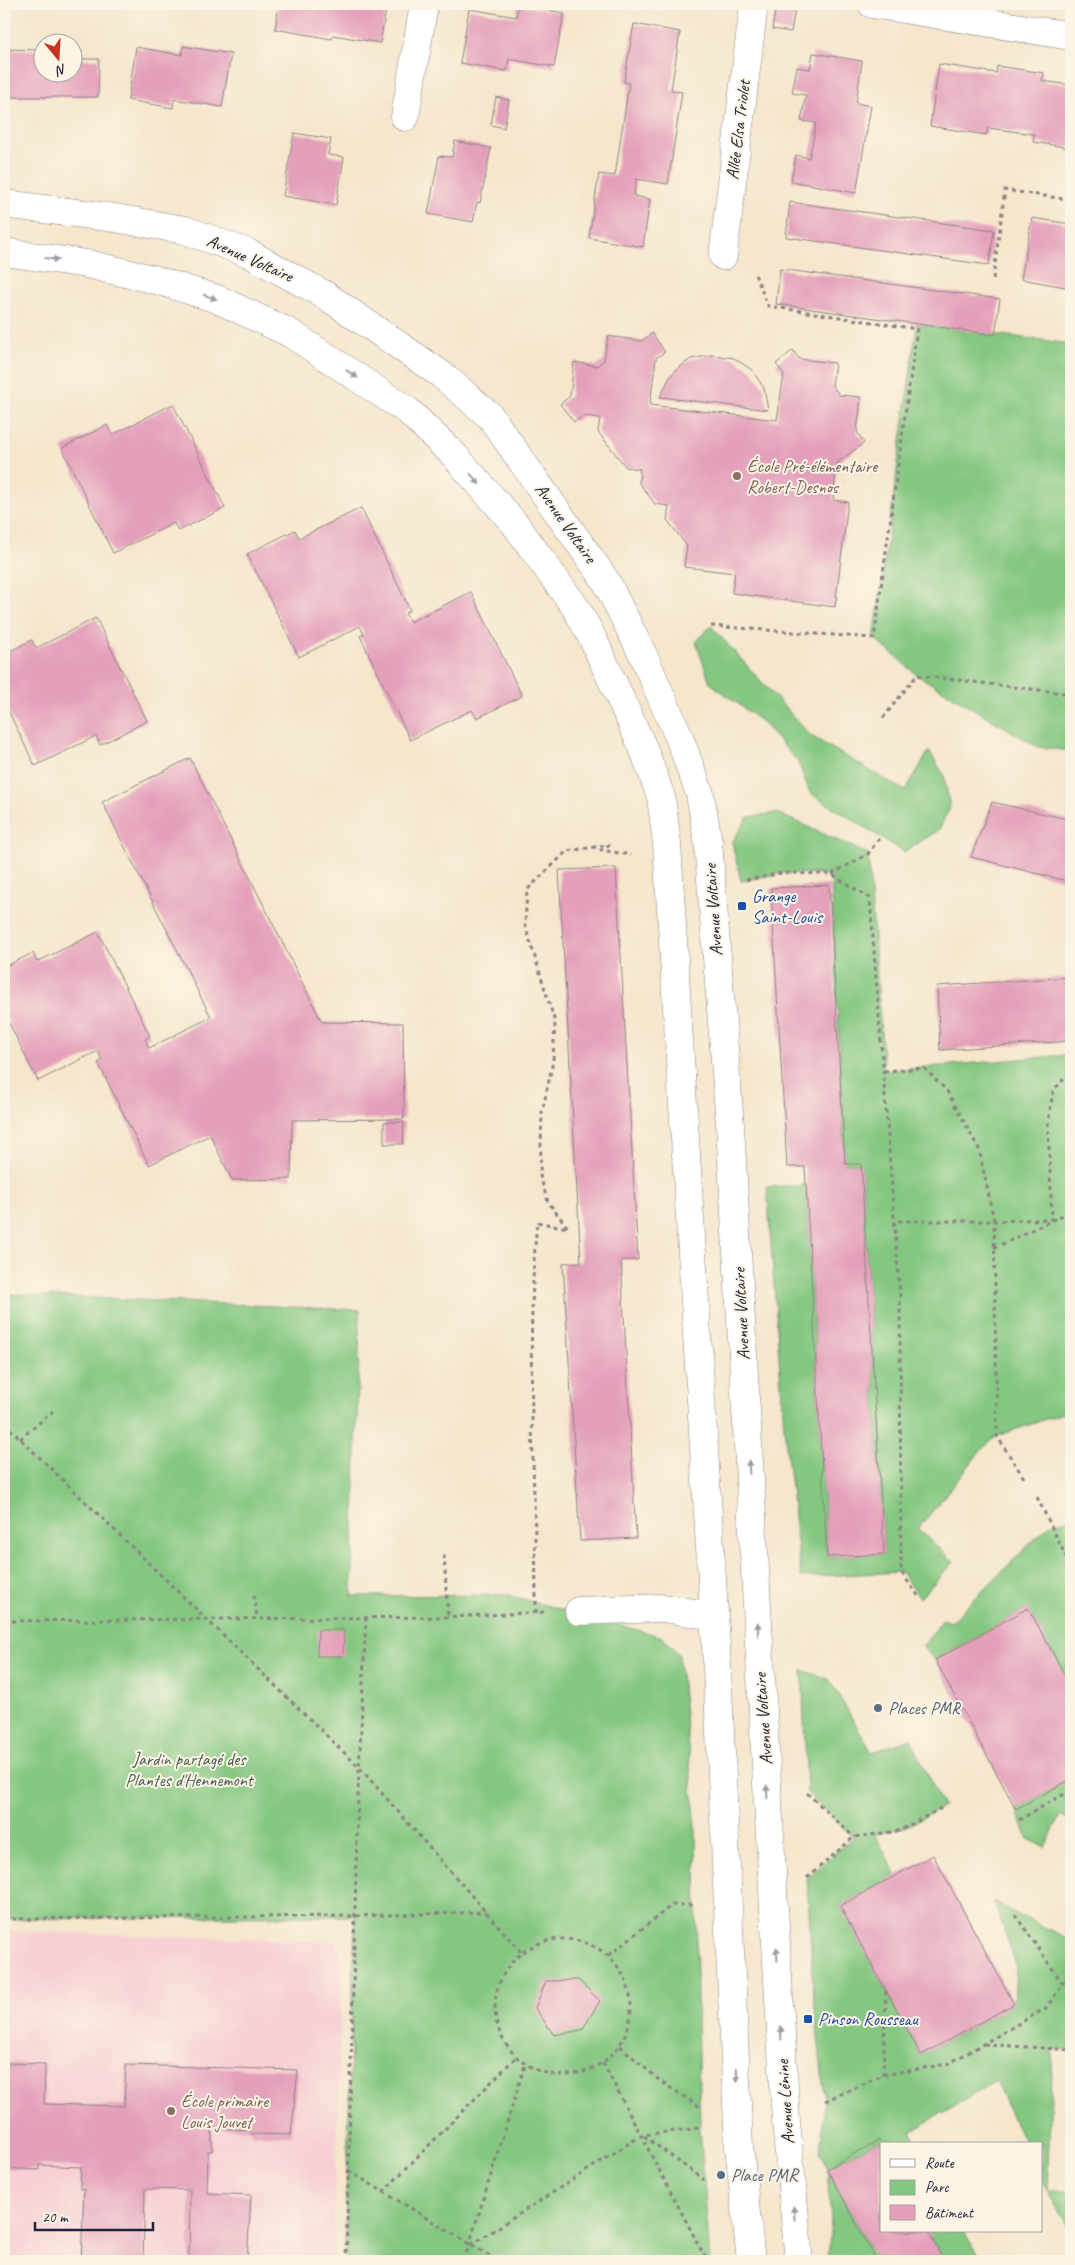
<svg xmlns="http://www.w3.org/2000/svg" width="1075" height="2265" viewBox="0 0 1075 2265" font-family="Caveat,sans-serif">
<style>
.built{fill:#f7cfd4}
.green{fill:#83c780;stroke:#52745e}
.building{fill:#e4a0bb}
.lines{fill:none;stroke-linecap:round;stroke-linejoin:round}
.minor-casing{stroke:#8c8484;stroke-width:29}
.path{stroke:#8c8484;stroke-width:3;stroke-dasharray:4 4;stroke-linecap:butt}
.minor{stroke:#fff;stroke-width:28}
.oneway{fill:#9c9ca7}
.education-dot{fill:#8d6e63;stroke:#fcf5e5;stroke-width:2}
.transit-dot{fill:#1a4fb4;stroke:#fcf5e5;stroke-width:2}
.service-dot{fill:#5c6f8a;stroke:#fcf5e5;stroke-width:2}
.labels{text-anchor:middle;stroke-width:4;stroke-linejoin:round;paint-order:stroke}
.street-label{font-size:18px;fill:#22223b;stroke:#fcf5e5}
.education-label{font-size:18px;fill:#785e54;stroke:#fcf5e5;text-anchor:start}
.transit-label{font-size:18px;fill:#164399;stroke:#fcf5e5;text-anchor:start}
.service-label{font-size:18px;fill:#4e5e75;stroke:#fcf5e5;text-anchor:start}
.park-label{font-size:18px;fill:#445c53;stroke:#fcf5e5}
</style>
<rect width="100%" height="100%" fill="#fcf5e5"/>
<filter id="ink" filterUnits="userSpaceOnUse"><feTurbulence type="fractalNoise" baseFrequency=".02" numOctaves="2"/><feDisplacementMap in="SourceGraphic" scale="10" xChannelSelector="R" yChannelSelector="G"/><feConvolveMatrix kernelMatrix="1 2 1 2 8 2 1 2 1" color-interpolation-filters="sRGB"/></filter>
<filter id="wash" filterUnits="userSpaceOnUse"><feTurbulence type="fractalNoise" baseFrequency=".0096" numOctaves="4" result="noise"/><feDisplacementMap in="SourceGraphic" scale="20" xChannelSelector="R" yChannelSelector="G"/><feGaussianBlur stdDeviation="1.12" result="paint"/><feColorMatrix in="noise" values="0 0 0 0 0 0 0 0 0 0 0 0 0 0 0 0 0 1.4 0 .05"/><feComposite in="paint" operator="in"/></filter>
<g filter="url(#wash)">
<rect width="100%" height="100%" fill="#f5e6cc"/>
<path class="built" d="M4 1931 336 1942 342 1961 333 2261H4Z"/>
<path class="green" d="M917 324 1071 344V751L1038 747 917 675 874 638Z
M711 626 811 736 905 791 929 751 944 775 950 807 939 830 904 852 810 793 798 762 761 721 710 683 696 642Z
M777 813 868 854 884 1071 1065 1055 1071 1068V1412H1066L997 1436 982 1449 918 1529 954 1562 920 1598 901 1572 801 1577 784 1427 767 1187 806 1185 827 1557 884 1554 861 1164H845L831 874 782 873 741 881 732 842 748 817Z
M4 1294 360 1310 352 1596 508 1595 663 1637 679 1655 696 1828 697 2016 700 2128 710 2261H344L355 1916 4 1919Z
M1071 1519V1686L1028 1608 935 1660 922 1647 943 1619 951 1622 1050 1524Z
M802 1670 829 1679 872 1752 911 1739 943 1807 905 1827 875 1834 896 1875 840 1906 921 2055 1014 2004 1016 1965 994 1901 1014 1913 1071 1940V2050L1053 2049 1047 2191H1071V2232L1041 2180V2144H1025L995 2081 911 2132 917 2144H881L879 2140 827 2168 877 2261H828L831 2220 827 2169 820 2152 825 2101 814 2000 807 1878 853 1837 807 1793Z
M1071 1779V1822L1060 1816 1045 1847 1028 1839 1016 1809Z
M928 2231H963L983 2261H944Z"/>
<g id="blocks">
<path class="building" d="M279 4H387L380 43 333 35 332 39 275 29Z
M518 5 564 13 554 67 509 59 507 71 460 63 469 9 516 17Z
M776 6 795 9 791 32 772 29Z
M634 24 680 32 671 90 682 92 668 184 636 179 634 196 650 199 643 247 589 238 599 174 615 176 629 83 624 82Z
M183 46 231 54 222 107 174 99 173 108 128 100 136 47 182 55Z
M4 49 42 50V72H72V50H81L82 59H99L98 97H4Z
M813 53 862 61 856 103 871 106 856 193 791 181 796 155 809 158 813 140 816 123 801 121 806 95 792 93 797 67 810 69Z
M939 64 996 73 997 66 1044 73 1042 81 1071 85V148L1033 142 1034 134 988 128 986 135 930 126Z
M496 97 509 100 504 128 491 125Z
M294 133 331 139 328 155 344 157 336 205 283 196Z
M455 141 491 148 480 203 477 202 473 222 428 214 439 156 452 157Z
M790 202 994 230 989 265 786 237Z
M1032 218 1071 224V288L1021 279Z
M780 269 1000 299 995 335 776 304Z
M652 333 665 352 656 358 650 405 777 420 784 374 776 364 793 350 799 359 835 363 832 385 839 395 861 397 857 432 864 443 837 463 833 500 848 502 835 607 732 593 735 573 684 567 687 546 667 520 669 506 655 504 639 483 640 469 626 467 598 432 600 418 583 416 574 422 560 404 570 396 574 362 597 366 604 360 608 336 642 341Z
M712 355 734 358 752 370 764 388 768 410 660 397 670 377 677 369 691 359Z
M173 404 225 508 178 531 174 523 113 553 62 448 107 425 112 435Z
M361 508 410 610 405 613 410 622 471 592 522 696 477 718 472 710 410 740 360 636 364 634 360 626 299 657 247 554 295 530 299 538Z
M96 618 147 721 100 745 96 736 35 766 4 702V654L32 640 36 648Z
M190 758 322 1022 403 1023 404 1119 292 1120 291 1179 232 1180 210 1135 149 1165 98 1063 102 1060 98 1051 38 1081 4 1013V967L33 953 37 962 98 932 150 1036 145 1039 149 1048 211 1017 102 802Z
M992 802 1071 820V882L971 857Z
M616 868 638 1260H621L636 1538 580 1541 563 1263 581 1262 559 870Z
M829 885 845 1164H861L884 1554 827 1557 805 1167H787L771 888Z
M1071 977V1041L940 1050 937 986Z
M384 1122H404L403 1144H384Z
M1028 1608 1071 1686V1779L1016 1809 935 1660Z
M318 1630H344L343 1656H317Z
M933 1855 1014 2004 921 2055 840 1906Z
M578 1980 600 2001 582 2030 554 2035 535 2008 546 1981Z
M4 2063 45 2064 44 2104 124 2106 126 2065 298 2070 291 2135 252 2134 250 2130 212 2128V2151H208L207 2193 251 2195 247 2261H189L190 2190 145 2189 143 2261H81L84 2189H80L81 2167 39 2165V2170L4 2168Z
M879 2140 881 2144V2231H928L944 2261H877L827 2169Z"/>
</g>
</g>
<g filter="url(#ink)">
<use href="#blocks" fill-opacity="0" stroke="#8c8484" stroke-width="1"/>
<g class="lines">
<defs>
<path id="minor" d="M872 4 1071 36
M405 117 424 4
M4 204 115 218 185 230 248 253 325 295 442 375 490 416 606 581 643 655 679 737 700 794 708 841 730 1125 786 2122 799 2261
M4 252 87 264 156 280 217 299 290 333 408 411 454 455 515 524 576 608 592 637 644 750 661 797 667 844 716 1645 739 2147 751 2261
M723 256 754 4
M579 1611 663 1608 714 1616"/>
</defs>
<use href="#minor" class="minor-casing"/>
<path class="path" d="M993 279 1005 190 1071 200
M711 626 874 638 917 329 768 306 754 272
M883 718 917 675 1071 694
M832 874 868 854 880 837
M746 880 782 873 831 874 870 898 900 1296 901 1572 920 1598
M884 1071 924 1068 947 1091 979 1149 994 1221H895
M994 1248 1071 1211
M4 1423 359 1767 521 1952
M20 1439 53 1411
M1024 1478 997 1436 994 1221 1052 1219 1048 1124 1053 1091 1071 1071
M1037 1497 1071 1567
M444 1555 448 1617
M254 1595 257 1618
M536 1613C536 1482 525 1352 537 1222L568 1228 548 1202 540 1176 542 1113 553 1061 555 1022 525 925 527 890 567 851 609 845 601 850 631 855
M4 1621 448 1617 546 1612
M807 1793 854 1837
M1019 1820 1071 1790
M807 1878 854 1837 899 1831 943 1807
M4 1919 355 1916 486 1912
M495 2007a68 68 0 1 1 136 0a68 68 0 1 1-136 0Z
M609 1955 672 1905H693
M1063 1984 1071 1971
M984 2044 1071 2050
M620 2046 660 2081 700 2107
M603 2063 707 2261
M883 2075 886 1990
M825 2101 883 2075 948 2064 1046 2008 1063 1984 1014 1913
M644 2136 704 2180
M349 2171 498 2261
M383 2192 517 2056
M471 2245 642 2135 700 2128
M346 2261 358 1793 366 1617
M464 2261 525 2065"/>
<use href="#minor" class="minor"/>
</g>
<defs><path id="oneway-solid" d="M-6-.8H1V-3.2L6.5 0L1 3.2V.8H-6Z" transform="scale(1.25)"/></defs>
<g class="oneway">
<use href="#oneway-solid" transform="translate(52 259) rotate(8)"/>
<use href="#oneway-solid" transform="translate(210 297) rotate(18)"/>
<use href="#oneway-solid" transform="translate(352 374) rotate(34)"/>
<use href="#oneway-solid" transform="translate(475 479) rotate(49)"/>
<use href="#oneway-solid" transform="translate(749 1467) rotate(-93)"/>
<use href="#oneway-solid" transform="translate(758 1629) rotate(-91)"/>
<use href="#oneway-solid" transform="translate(767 1792) rotate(-94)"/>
<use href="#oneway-solid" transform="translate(777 1954) rotate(-93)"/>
<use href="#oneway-solid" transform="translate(781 2033) rotate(-93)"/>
<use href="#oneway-solid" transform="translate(737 2075) rotate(88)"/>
<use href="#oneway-solid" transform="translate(794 2213) rotate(-95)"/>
</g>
</g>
<g class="education-dot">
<circle cx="737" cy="476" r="5"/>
<circle cx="171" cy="2111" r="5"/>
</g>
<g class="transit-dot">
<rect x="737" y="901" width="10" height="10" rx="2.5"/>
<rect x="803" y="2014" width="10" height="10" rx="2.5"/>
</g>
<g class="service-dot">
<circle cx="878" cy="1708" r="5"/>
<circle cx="721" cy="2175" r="5"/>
</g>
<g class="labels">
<g class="street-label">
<text transform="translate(738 130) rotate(-83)" y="6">Allée Elsa Triolet</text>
<text transform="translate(250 258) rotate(24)" y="6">Avenue Voltaire</text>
<text transform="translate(566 523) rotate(55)" y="6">Avenue Voltaire</text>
<text transform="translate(713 910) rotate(-94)" y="6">Avenue Voltaire</text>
<text transform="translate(741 1314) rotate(-93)" y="6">Avenue Voltaire</text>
<text transform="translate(763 1719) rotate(-94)" y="6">Avenue Voltaire</text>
<text transform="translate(785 2102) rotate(-94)" y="6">Avenue Lénine</text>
</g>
<g class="education-label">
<text x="747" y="472">École Pré-élémentaire<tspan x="747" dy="21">Robert-Desnos</tspan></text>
<text x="181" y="2107">École primaire<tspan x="181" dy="21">Louis Jouvet</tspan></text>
</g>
<g class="transit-label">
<text x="752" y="902">Grange<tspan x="752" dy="21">Saint-Louis</tspan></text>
<text x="818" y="2025">Pinson Rousseau</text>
</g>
<g class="service-label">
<text x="888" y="1714">Places PMR</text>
<text x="731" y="2181">Place PMR</text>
</g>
<g class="park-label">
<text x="189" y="1765">Jardin partagé des<tspan x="189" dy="21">Plantes d'Hennemont</tspan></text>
</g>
</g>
<rect width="1075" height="2265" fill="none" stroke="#fcf5e5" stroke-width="20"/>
<rect x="880" y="2142" width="162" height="90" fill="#fcf5e5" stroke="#a5a1a1"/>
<rect x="890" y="2159" width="25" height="8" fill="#ffffff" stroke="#a5a1a1"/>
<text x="925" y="2168" font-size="15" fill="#22223b">Route</text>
<rect x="890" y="2180" width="25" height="15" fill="#83c780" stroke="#a5a1a1"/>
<text x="925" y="2192" font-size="15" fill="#22223b">Parc</text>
<rect x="890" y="2205" width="25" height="15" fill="#e4a0bb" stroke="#a5a1a1"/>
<text x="925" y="2218" font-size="15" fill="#22223b">Bâtiment</text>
<g transform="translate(58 58) rotate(162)"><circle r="24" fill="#fcf5e5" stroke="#a5a1a1"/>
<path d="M0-4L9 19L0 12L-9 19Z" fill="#c8321e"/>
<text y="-8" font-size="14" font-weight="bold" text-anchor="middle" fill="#22223b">N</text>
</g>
<path d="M35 2222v8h118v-8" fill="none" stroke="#22223b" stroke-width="2.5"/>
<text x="42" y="2222" font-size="15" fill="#22223b" stroke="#fcf5e5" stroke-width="4" paint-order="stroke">20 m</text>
</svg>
